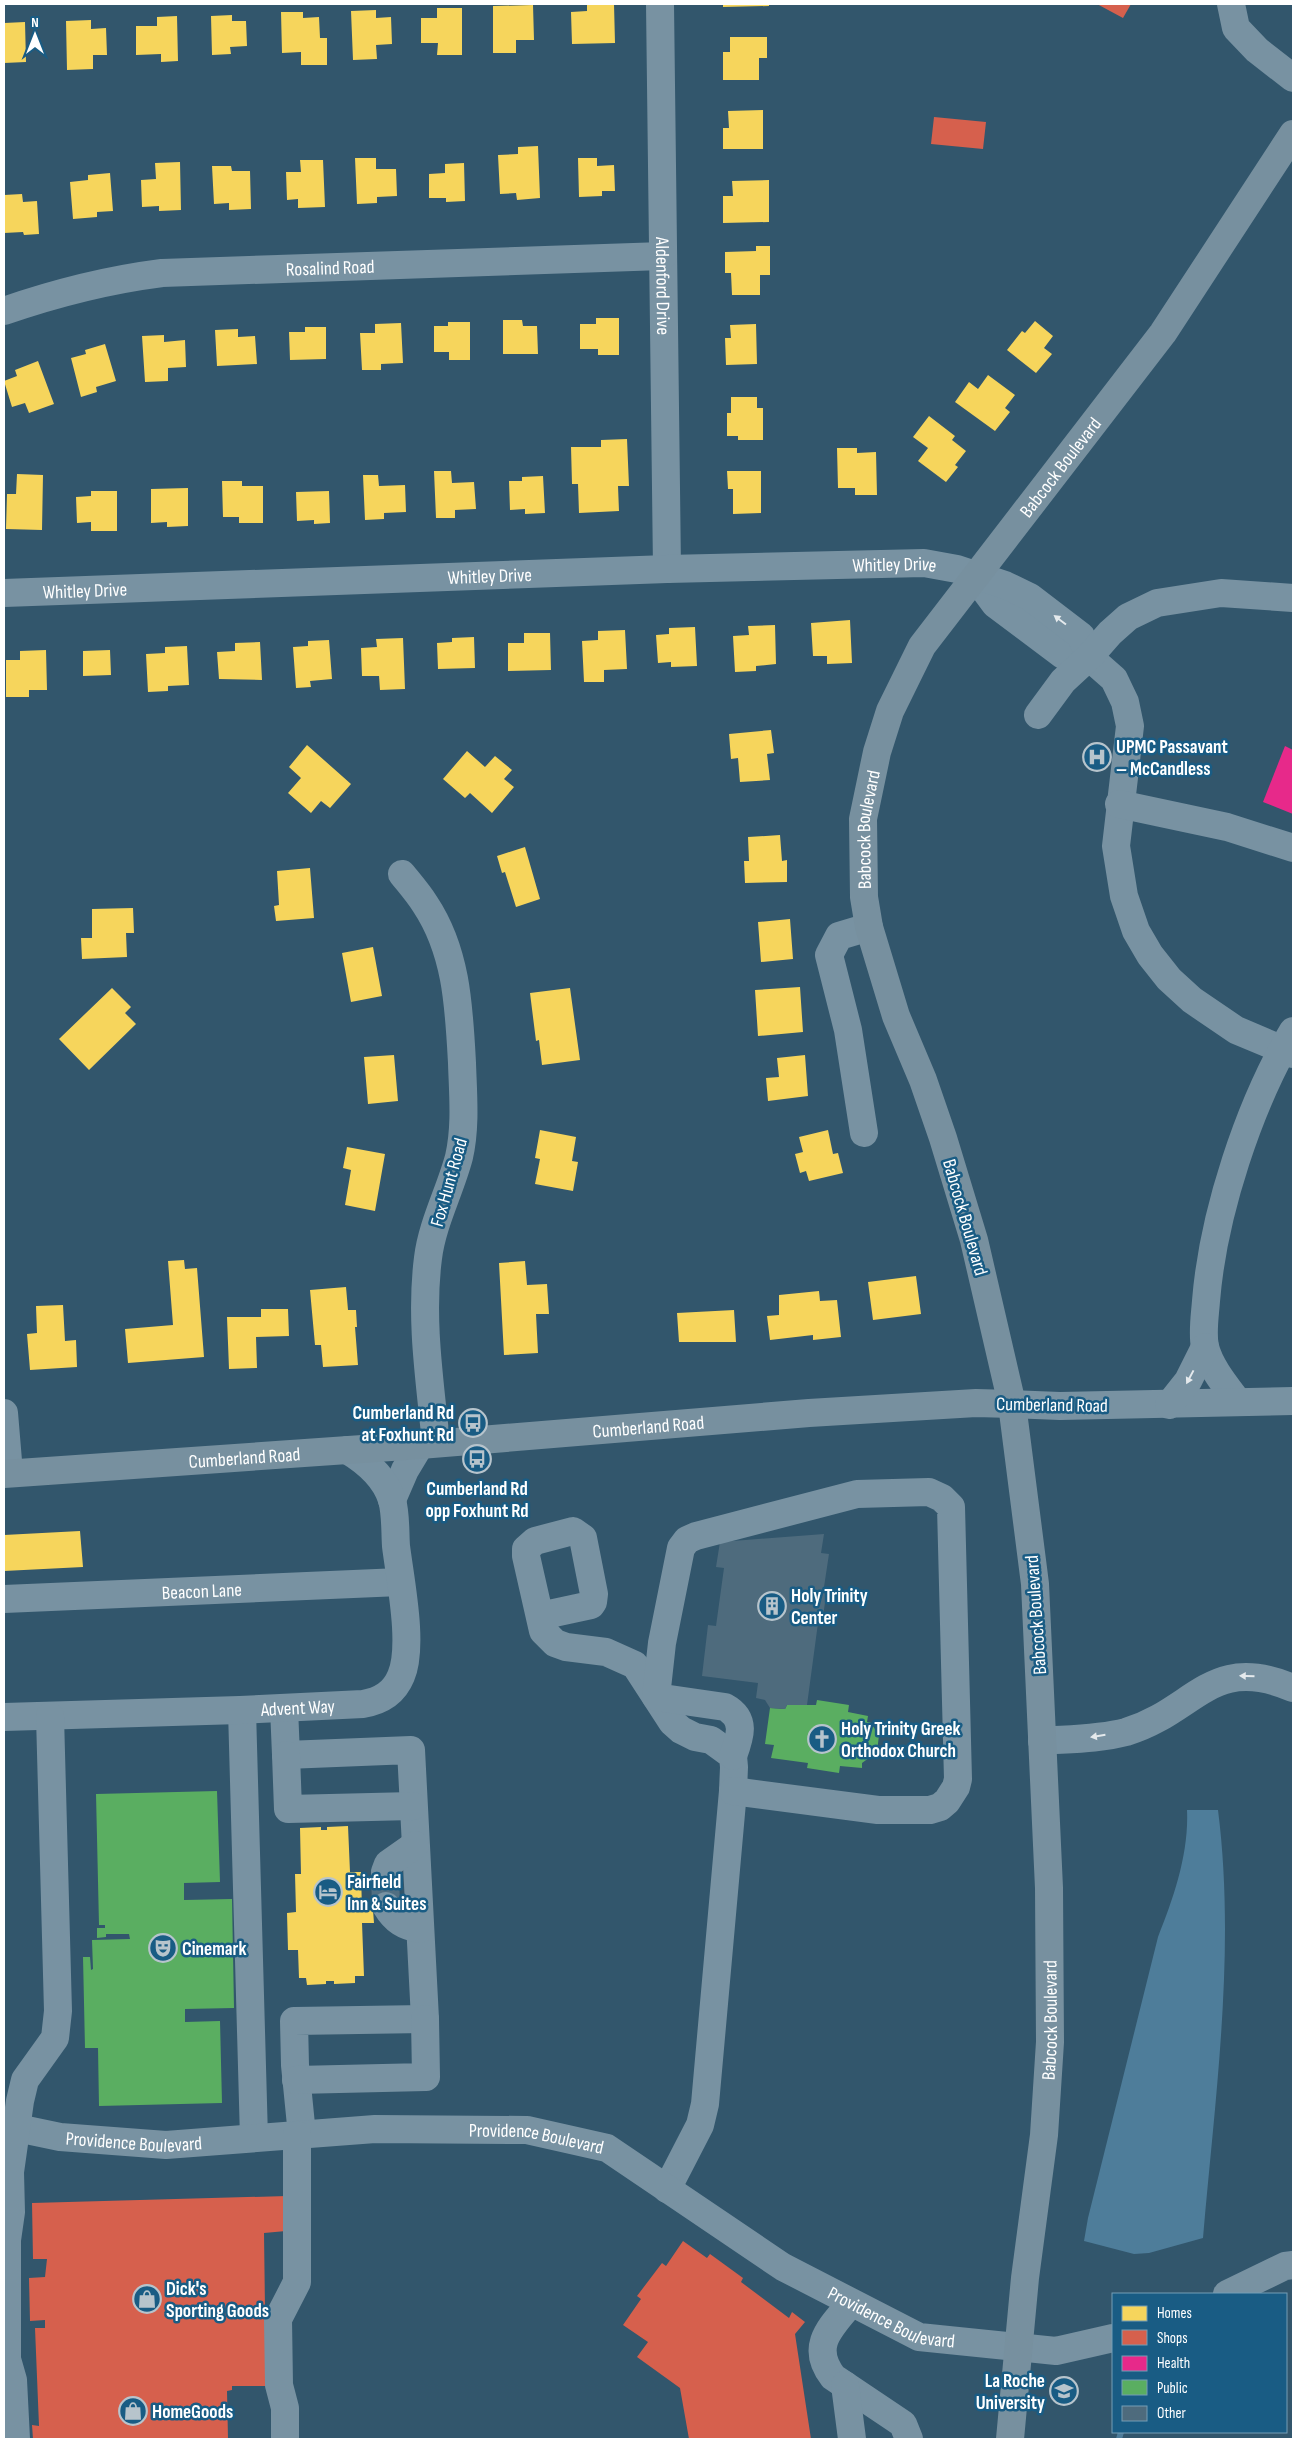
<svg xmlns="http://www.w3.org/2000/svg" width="1297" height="2443" viewBox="0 0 1297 2443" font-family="'Sofia Sans Condensed',sans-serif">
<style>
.water{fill:#4e7d9a}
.homes{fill:#f6d55c}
.shops{fill:#d6604d}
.health{fill:#e7298a}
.public{fill:#5aae61}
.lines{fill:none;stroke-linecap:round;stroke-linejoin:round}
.stream{stroke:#4e7d9a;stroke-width:6}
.building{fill:#4e6b7d}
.minor-tunnel{stroke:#516f82;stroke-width:28;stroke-dasharray:28 14;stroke-linecap:butt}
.minor{stroke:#7892a2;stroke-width:28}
.major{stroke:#77909f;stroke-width:28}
.oneway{fill:#e4e9ec}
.labels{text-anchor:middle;stroke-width:5;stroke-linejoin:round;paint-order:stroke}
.street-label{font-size:19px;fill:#fff;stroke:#195c84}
.poi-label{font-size:19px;font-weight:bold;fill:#fff;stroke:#195c84;text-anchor:start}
</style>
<rect width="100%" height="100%" fill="#32566c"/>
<path class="water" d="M1187 1810H1218C1236 1951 1215 2097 1203 2238L1149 2253 1134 2254 1084 2241 1088 2218 1158 1937C1174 1897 1189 1853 1187 1810Z"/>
<path class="homes" d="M587 4H614L615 43 572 44 571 12 587 11Z
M723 4H769V6L723 7Z
M533 5 534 40H516V53H493V6Z
M437 8H462V55H437L438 43H421V18H437Z
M376 10V18L391 17 392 44 376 45 377 59 353 60 351 11Z
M281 12H303V18L319 17 320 38H327V65H301V52L282 53Z
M232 15V21H246L247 46 230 47 231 54 212 55 211 16Z
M177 16 178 61 161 62V54L136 55V26H157V17Z
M91 20V29L106 28 107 55H93V69L67 70 66 21Z
M25 22 26 62 4 63V23Z
M730 37H767V58H759V80H723V52H730Z
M763 110V149H723V128H729L728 111Z
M538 146 540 198 517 200 516 193 500 194 498 155 518 154V147Z
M355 158H376V169H396L397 196 377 197V203L357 204Z
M578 158H597V166L614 165 615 191H602V196L579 197Z
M300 160H323L325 207 298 208V199L287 200 286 172H301Z
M180 162 181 210 159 211V206L142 207 141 180 156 179 155 163Z
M464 163 465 201 446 202V198H429V174L445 173V164Z
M212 166H231L232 171H250L251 209 229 210V203L214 204Z
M110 173 113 211 97 212V217L73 219 70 182 88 180V175Z
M769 180V222L723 223V196H733L732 181Z
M22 194 23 202 37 201 39 234 24 235 23 232 4 233V195Z
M756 246H770V275H760V295H732L731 273H725V252L756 251Z
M596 318H619V355H598V349H580V324H596Z
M503 320H522L523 326H537L538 354H503Z
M1035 321 1053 336 1044 348 1052 354 1036 373 1007 350 1022 331 1025 333Z
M448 322H470V360H449V352H434V326H448Z
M401 323 403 363 381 364V370H362L360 333H375V324Z
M756 324 757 364 726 365 725 338H731L730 325Z
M305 327H326V359L290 360 289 332H305Z
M238 329V337L255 336 257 364 217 366 215 330Z
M164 335V342L185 340 186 367 168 368V381L145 382 142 336Z
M105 344 116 381 96 387 97 392 81 397 71 358 86 354 85 350Z
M38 361 54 404 29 413 25 403 12 407 4 381 17 376 15 370Z
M988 375 1015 395 1005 408 1010 412 995 431 955 402 969 382 978 389Z
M731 397H757V408H763V440H738V436H727V413H731Z
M929 416 955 436 952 440 966 451 955 465 958 467 946 482 918 461 928 448 913 437Z
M627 439 629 486H618L619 511 579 513 578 484H572L571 447H601V440Z
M837 448H857V453L876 452 877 495H855V488H838Z
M434 471H451L452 483 474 482 476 509 455 510V518H436Z
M727 471H761V513L733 514V489H728Z
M17 474 43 475 42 530 6 529 7 494H16Z
M363 475H378L379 486 405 485 406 512 384 513V519L365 520Z
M543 476 545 513 525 514V509L510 510 509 481H522V477Z
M222 481H242V486H263V523H239V517H223Z
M188 488V526L167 527V522L151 523V489Z
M91 491H117V531H91V522L77 523 76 497 91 496Z
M329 491 330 523 314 524V520L297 521 296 492Z
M850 620 852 663 827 664V656H813L811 623Z
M775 625 776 664 756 666V671L735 672 733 636 749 635 748 626Z
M695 627 697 666 671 667V662L658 663 656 635 669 634V628Z
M625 630 627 669 604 670V682H584L582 641 598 640V631Z
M524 633H550L551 670 508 671V643H524Z
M474 637 475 668 438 669 437 643 452 642V638Z
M403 638 405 689 380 690 379 676H362L361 648 377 647 376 639Z
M329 640 332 679 310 681 311 687 296 688 293 647 308 646V641Z
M260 642 262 680 219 679 217 652 235 651V643Z
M187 646 189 685 168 686V691L148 692 146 654 165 653V647Z
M46 650 47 690H29V697H6V660H20V651Z
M110 650 111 675 83 676V651Z
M771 730 774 753 767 754 770 780 740 782 738 758 731 759 729 734Z
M307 745 351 784 330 808 321 801 311 813 288 793 301 778 289 767Z
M467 751 485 767 495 756 512 770 504 779 514 787 492 813 470 793 465 798 443 779Z
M780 835 782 861 787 860V882L745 883 744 861H749L748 837Z
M525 847 540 899 516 907 505 872 502 873 497 856Z
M310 868 314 918 276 921 274 906 279 905 277 871Z
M133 908 134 933H126L127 957 82 959 81 938H92V909Z
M790 919 793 959 761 962 758 922Z
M373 947 382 996 351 1002 342 953Z
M800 987 803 1032 758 1036 755 990Z
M112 988 131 1007 125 1013 136 1024 89 1070 59 1039Z
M570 988 580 1060 542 1065 539 1040 536 1041 530 993Z
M394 1055 398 1101 368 1104 364 1057Z
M805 1055 808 1096 768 1101 766 1078 779 1077 777 1058Z
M540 1130 576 1137 572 1161 578 1162 573 1191 535 1184 540 1159 535 1158Z
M828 1130 833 1154 838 1153 843 1173 809 1181 806 1171 800 1173 795 1154 803 1152 799 1137Z
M347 1147 385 1154 375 1211 345 1205 351 1170 343 1168Z
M184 1260 185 1269 197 1268 204 1357 128 1363 125 1329 173 1325 168 1261Z
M525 1261 527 1285 547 1284 549 1314H536L538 1353 504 1355 499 1263Z
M916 1276 921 1314 873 1320 868 1282Z
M346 1287 348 1310H356L357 1327H355L358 1365 323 1367 321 1345H315L310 1290Z
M819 1291 820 1301 837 1300 841 1337 813 1340V1335L770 1340 767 1316 779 1315V1295Z
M63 1305 65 1341 76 1340 77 1367 30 1370 27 1334 37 1333 36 1306Z
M261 1309H288L289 1336 256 1337 257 1368 229 1369 227 1317H261Z
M734 1310 736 1342H679L677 1313Z
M80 1531 83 1567 4 1571V1535Z
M348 1826 350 1872H361L362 1910H373L374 1923H362L364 1976H355V1983L334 1984V1981H326V1984L307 1985 306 1978H299L298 1950H288L287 1913 296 1912 295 1874H301L300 1828 321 1827V1830H327V1827Z"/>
<path class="shops" d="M1097 4H1131L1123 18Z
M934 117 986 122 983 149 931 144Z
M287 2196 286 2231 264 2233 266 2386H232V2390L227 2391 228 2439H33L32 2425 39 2426 35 2328H45V2320L30 2321 29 2278 45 2277 47 2259H33L32 2203Z
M683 2241 707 2258 710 2254 743 2278 741 2282 789 2318 792 2312 805 2322 795 2334 811 2439H689L680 2388 637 2357 648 2342 623 2325 641 2299 637 2296 662 2263 666 2266Z"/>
<path class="health" d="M1285 746 1293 750V814L1263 802Z"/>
<path class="public" d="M817 1700 849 1705 848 1712 868 1716 867 1722H870L879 1735 877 1752 862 1763V1768L840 1766 839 1773 807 1768 808 1763 771 1758 774 1745 765 1744 770 1708 785 1709 787 1705H816Z
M217 1791 220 1882 184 1883V1900L232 1899 234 2008 185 2009V2022L220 2021 222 2103 99 2106 98 2048H85L83 1957H90L91 1970 93 1969 92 1940 130 1939 129 1934H106V1937L97 1938V1928H105V1925H99L96 1794Z"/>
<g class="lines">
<path class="stream" d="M1119 2439 1121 2432"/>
</g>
<path class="building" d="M824 1534 821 1553 829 1554 824 1587 827 1588 822 1624 818 1623 807 1705H787L785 1709 770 1708 765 1700 756 1698 758 1683 702 1676 708 1625 716 1626 724 1568 716 1567 720 1542Z"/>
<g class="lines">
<path class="minor-tunnel" d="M385 1872 386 1906"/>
<g class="minor">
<path id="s1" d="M660 4 667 569"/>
<path d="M1231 4 1236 28 1257 50 1293 78"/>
<path id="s2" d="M4 311C56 293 107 280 162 273L663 256"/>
<path d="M975 577 995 604 1063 655 1089 657"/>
<path id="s3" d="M4 593 667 569 924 563 957 569 1005 585 1030 597 1081 636 1089 657 1114 679 1125 702 1130 726 1116 846 1124 896 1136 931 1150 955 1169 979 1192 1000 1236 1030 1293 1054"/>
<path d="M1038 715 1063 681 1089 657 1110 633 1128 617 1157 603 1221 593 1293 598"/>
<path d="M1119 804 1227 827 1293 848"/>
<path d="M402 874C410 884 418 893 425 904 457 952 459 1008 462 1063 463 1095 466 1126 459 1157 450 1191 432 1224 428 1258 420 1320 430 1382 436 1443"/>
<path d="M864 1133 848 1030 829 955 839 936 869 927"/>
<path d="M1238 1402C1226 1386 1210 1367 1205 1347 1202 1333 1205 1315 1206 1301 1213 1214 1249 1105 1293 1031"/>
<path d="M1012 1404 1060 1406 1293 1401"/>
<path d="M1169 1405 1188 1381 1205 1347"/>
<path d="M4 1413 9 1473"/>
<path d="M392 1500 405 1470 420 1445"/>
<path id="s4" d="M4 1599 400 1582"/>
<path d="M540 1616 591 1605 593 1602 594 1594 583 1538 573 1531 535 1541 526 1549V1556L543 1631 555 1643 566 1647 606 1652 635 1665 672 1722 681 1730 695 1737 711 1740 733 1756 734 1767 733 1791 705 2104 700 2125 667 2189"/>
<path d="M284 1708 286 1755 411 1750 425 2019 294 2021 295 2065 302 2135"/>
<path d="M242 1710 254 2138"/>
<path id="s5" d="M4 1717 240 1710 363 1704C381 1701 394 1693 401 1676 414 1646 400 1579 396 1546 395 1532 396 1514 392 1500 385 1477 367 1462 347 1450"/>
<path d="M1042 1741C1069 1739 1099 1739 1126 1732 1196 1711 1210 1653 1293 1688"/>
<path d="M286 1755 288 1809 413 1806"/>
<path d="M733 1756C740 1737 747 1719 725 1707L656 1697 662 1643 681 1548 687 1540 696 1536 857 1494 929 1492 942 1498 951 1507 958 1779 956 1787 947 1801 940 1807 930 1810H878L733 1791"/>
<path d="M385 1872 388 1864 415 1845"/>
<path d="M386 1906C395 1921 404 1926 420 1929"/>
<path d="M296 2080 426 2077 425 2019"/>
<path id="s6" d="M4 2128H17L60 2137 166 2145 375 2129 527 2130 607 2148 783 2267 919 2337 1056 2351 1113 2338"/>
<path d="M1227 2294 1285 2266 1293 2265"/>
<path d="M851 2303C831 2327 809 2346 833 2377L903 2424 909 2439"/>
<path d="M845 2385 852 2439"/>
<path d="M16 2439 13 2380 7 2359V2240L11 2212 10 2172 20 2101 25 2080 55 2038 58 2011 50 1716"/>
<path d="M285 2439V2408L279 2385 278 2319 297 2282V2135"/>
</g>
<g class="major">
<path id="s7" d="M4 1474 420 1445 809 1413 976 1403 1012 1404"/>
<path id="s8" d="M1010 2439 1025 2278 1044 2135 1050 2042 1049 1888 1035 1584 1012 1404 974 1240 943 1138 923 1080 896 1016 869 927 864 897 863 819 877 752 890 711 922 646 1163 333 1293 134"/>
</g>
</g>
<defs><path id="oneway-solid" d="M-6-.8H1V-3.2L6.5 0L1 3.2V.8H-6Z" transform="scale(1.25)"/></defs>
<g class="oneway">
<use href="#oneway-solid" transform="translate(1060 620) rotate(-143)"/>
<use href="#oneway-solid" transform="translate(1190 1377) rotate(118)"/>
<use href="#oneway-solid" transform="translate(1247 1676) rotate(-179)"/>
<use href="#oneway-solid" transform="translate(1098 1736) rotate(171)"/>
</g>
<defs>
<symbol id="hospital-ring" viewBox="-11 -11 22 22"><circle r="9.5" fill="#195c84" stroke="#b7c4cc" stroke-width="1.5"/><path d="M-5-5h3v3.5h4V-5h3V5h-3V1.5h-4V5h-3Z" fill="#b7c4cc"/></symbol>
<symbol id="bus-ring" viewBox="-11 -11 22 22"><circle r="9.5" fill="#195c84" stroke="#b7c4cc" stroke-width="1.5"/><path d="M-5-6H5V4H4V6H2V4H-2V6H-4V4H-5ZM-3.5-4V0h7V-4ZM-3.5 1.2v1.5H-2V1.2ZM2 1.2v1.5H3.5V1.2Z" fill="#b7c4cc"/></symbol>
<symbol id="building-ring" viewBox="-11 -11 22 22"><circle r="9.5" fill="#195c84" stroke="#b7c4cc" stroke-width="1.5"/><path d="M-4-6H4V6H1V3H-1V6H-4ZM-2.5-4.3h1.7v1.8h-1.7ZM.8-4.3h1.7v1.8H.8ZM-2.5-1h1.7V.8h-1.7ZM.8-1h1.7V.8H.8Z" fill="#b7c4cc"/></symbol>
<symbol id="church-ring" viewBox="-11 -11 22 22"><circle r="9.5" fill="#195c84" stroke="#b7c4cc" stroke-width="1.5"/><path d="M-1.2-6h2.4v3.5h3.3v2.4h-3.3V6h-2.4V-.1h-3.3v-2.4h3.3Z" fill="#b7c4cc"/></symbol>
<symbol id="hotel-ring" viewBox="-11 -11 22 22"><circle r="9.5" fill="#195c84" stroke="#b7c4cc" stroke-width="1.5"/><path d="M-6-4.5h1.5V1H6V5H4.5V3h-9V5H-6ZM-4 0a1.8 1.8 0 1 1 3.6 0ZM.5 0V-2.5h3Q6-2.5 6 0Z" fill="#b7c4cc"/></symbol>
<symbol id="theatre-ring" viewBox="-11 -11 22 22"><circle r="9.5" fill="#195c84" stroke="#b7c4cc" stroke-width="1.5"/><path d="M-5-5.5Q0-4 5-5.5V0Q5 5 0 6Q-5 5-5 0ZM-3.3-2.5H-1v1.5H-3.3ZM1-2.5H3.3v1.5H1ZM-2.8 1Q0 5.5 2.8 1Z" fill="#b7c4cc"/></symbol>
<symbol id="shop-ring" viewBox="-11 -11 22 22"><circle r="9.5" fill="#195c84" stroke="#b7c4cc" stroke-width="1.5"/><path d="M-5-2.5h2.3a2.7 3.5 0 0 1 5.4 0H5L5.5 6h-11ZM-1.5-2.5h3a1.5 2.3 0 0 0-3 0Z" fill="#b7c4cc"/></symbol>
<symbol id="university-ring" viewBox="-11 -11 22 22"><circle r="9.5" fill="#195c84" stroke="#b7c4cc" stroke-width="1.5"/><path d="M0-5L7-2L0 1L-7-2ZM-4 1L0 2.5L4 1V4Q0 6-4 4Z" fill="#b7c4cc"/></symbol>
</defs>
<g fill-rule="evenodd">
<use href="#hospital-ring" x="1081" y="741" width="32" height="32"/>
<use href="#bus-ring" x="457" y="1407" width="32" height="32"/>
<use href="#bus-ring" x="461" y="1443" width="32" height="32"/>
<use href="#building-ring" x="756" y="1590" width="32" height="32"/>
<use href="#church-ring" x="806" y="1723" width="32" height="32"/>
<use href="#hotel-ring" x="312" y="1876" width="32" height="32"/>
<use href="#theatre-ring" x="147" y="1932" width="32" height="32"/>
<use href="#shop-ring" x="131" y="2283" width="32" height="32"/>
<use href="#university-ring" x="1048" y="2375" width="32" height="32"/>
<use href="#shop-ring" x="117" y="2395" width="32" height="32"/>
</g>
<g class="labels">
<g class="street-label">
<text dy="7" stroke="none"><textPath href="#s2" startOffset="331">Rosalind Road</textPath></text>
<text dy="7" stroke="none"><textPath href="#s1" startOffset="282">Aldenford Drive</textPath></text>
<text dy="7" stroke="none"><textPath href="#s8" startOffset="2056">Babcock Boulevard</textPath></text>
<text dy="7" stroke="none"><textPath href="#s3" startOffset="891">Whitley Drive</textPath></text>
<text dy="7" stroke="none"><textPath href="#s3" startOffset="486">Whitley Drive</textPath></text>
<text dy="7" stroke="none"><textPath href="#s3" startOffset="81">Whitley Drive</textPath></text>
<text dy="7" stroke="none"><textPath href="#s8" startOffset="1636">Babcock Boulevard</textPath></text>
<text transform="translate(448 1182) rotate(-74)" y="7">Fox Hunt Road</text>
<text transform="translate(966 1217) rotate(74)" y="7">Babcock Boulevard</text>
<text transform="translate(1052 1404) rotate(1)" y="7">Cumberland Road</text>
<text dy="7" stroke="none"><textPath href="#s7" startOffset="646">Cumberland Road</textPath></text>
<text dy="7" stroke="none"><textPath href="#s7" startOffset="241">Cumberland Road</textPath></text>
<text dy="7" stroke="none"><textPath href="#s4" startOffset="198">Beacon Lane</textPath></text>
<text transform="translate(1035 1615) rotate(-94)" y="7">Babcock Boulevard</text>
<text dy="7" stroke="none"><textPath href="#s5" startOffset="294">Advent Way</textPath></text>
<text dy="7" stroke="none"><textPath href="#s8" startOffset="421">Babcock Boulevard</textPath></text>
<text dy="7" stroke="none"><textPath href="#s6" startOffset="131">Providence Boulevard</textPath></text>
<text dy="7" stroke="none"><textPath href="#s6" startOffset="535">Providence Boulevard</textPath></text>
<text dy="7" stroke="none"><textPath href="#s6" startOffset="940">Providence Boulevard</textPath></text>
</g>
<g class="poi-label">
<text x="1116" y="753">UPMC Passavant<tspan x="1116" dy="22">– McCandless</tspan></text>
<text x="454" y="1419" text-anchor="end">Cumberland Rd<tspan x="454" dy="22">at Foxhunt Rd</tspan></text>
<text x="477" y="1495" text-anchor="middle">Cumberland Rd<tspan x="477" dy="22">opp Foxhunt Rd</tspan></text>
<text x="791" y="1602">Holy Trinity<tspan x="791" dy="22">Center</tspan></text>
<text x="841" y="1735">Holy Trinity Greek<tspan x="841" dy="22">Orthodox Church</tspan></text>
<text x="347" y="1888">Fairfield<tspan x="347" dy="22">Inn &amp; Suites</tspan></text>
<text x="182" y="1955">Cinemark</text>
<text x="166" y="2295">Dick's<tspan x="166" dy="22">Sporting Goods</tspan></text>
<text x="1045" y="2387" text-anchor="end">La Roche<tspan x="1045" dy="22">University</tspan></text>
<text x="152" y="2418">HomeGoods</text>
</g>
</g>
<rect width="1297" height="2443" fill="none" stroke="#ffffff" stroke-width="10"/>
<rect x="1112" y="2293" width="175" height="140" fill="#195c84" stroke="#759db5"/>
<rect x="1122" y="2306" width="25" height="15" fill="#f6d55c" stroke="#759db5"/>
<text x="1157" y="2318" font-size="15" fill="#ffffff">Homes</text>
<rect x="1122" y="2330" width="25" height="15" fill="#d6604d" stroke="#759db5"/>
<text x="1157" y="2343" font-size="15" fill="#ffffff">Shops</text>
<rect x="1122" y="2356" width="25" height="15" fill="#e7298a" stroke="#759db5"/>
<text x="1157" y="2368" font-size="15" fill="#ffffff">Health</text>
<rect x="1122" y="2380" width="25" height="15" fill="#5aae61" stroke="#759db5"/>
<text x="1157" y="2393" font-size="15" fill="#ffffff">Public</text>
<rect x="1122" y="2406" width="25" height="15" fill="#4e6b7d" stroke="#759db5"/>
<text x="1157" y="2418" font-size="15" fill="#ffffff">Other</text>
<g transform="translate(35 35)" stroke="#195c84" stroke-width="4" paint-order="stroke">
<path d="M0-4L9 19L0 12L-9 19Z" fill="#ffffff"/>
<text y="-8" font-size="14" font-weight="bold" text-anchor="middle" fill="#ffffff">N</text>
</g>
</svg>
